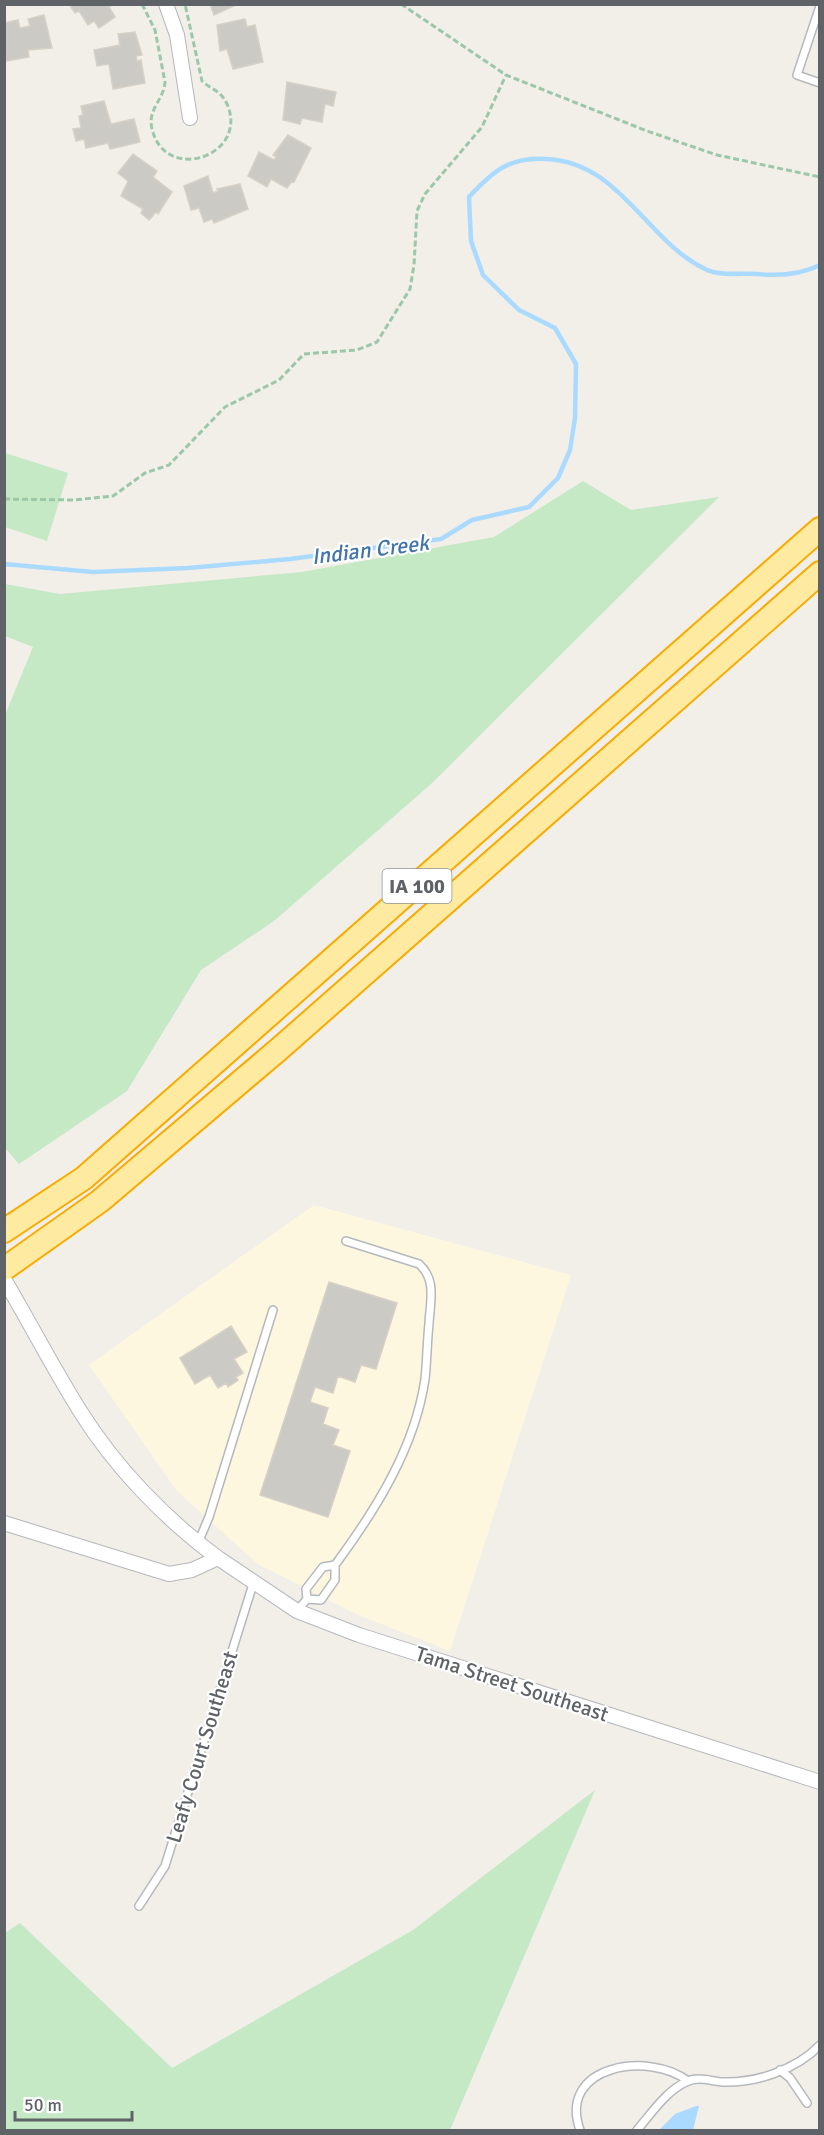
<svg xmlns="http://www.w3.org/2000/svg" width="824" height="2135" viewBox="0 0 824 2135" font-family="Signika,sans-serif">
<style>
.commercial{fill:#fef7e0}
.green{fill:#c5e8c5}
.water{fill:#aadaff}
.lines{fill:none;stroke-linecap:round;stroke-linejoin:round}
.stream{stroke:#aadaff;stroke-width:4.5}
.building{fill:#cccac5;stroke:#d6d1c6;stroke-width:1.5}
.service-casing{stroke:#b5b8bc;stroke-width:10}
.minor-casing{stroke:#b5b8bc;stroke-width:16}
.trunk-casing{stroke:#f9ab00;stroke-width:26}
.path{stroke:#9cc7a9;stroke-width:3;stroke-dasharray:6 3;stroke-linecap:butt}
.service{stroke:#fff;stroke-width:7}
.minor{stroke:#fff;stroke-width:14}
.trunk{stroke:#feeaa1;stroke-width:22}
.labels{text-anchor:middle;stroke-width:4.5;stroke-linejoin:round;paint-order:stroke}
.shield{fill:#fff;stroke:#8f9295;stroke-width:1.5}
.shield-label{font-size:20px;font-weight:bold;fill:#5f6368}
.street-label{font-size:21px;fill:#5f6368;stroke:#fff}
.water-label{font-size:22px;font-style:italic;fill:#4174aa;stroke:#fff}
</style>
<rect width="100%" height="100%" fill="#f1efe8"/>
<path class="commercial" d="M314 1205 571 1275 450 1651 356 1614 258 1564 177 1491 89 1365Z"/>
<path class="green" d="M5 453 68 473 47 541 5 527Z
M583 481 631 510 719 497 431 784 274 921 201 970 127 1091 19 1164 4 1147 5 715 33 647 5 636V584L60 594 302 572 494 537Z
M595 1790 450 2130H5V1933L20 1923 172 2068 413 1930Z"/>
<path class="water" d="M696 2106H699L693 2130H659L675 2114Z"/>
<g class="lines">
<path class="stream" d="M4 564 93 572 188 568 290 559 441 539 472 520 529 507 558 478 570 450 575 418 576 364 555 328 519 310 483 275 471 241 469 197C493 171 509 157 546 159 621 162 646 242 707 270 720 276 742 273 757 274 778 276 800 275 820 265"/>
</g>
<path class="building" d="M69 4H113L109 7 115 17 99 28 94 21 88 25 79 11 75 13Z
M210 4H238L214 15Z
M44 15 52 48 28 50 29 57 6 61 4 23 18 20 20 28 30 26 28 19Z
M245 19 247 27 255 25 263 62 233 69 227 49 220 51 217 25Z
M135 32 142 55 136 56 137 61 141 60 145 83 113 89 109 64 97 66 94 50 120 45 118 34Z
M287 82 336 92 333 106 325 104 322 122 302 118 300 124 283 120Z
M104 101 111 124 134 119 140 142 110 149 108 143 86 148 84 139 76 141 73 129 81 128 79 116 83 115 81 106Z
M288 135 311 148 294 182 292 181 287 188 271 179 267 187 248 176 259 152 274 160 276 157 273 155Z
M133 154 157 171 153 177 172 192 158 214 156 212 149 220 141 213 143 209 121 196 128 181 118 173Z
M208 176 213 193 218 191 217 189 240 184 248 209 214 223 212 219 204 222 199 208 191 210 184 186Z
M329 1282 397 1303 376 1369 361 1365 355 1382 338 1376 333 1393 315 1387 310 1402 328 1408 323 1424 339 1430 333 1445 350 1451 328 1517 260 1495Z
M231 1326 247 1352 234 1359 243 1373 236 1377 238 1380 228 1387 226 1383 218 1388 210 1375 195 1384 180 1358Z"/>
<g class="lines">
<defs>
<path id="service" d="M820 6 797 75 820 83
M198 1543 209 1517 273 1310
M335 1565C375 1511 415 1448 425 1379 427 1361 427 1342 429 1324 430 1302 437 1280 419 1264L346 1241
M297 1611 307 1599 306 1589 323 1567 335 1565V1580L321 1600 307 1599
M139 1906 165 1866 253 1584
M780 2070 790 2078 807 2103
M580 2130C557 2065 649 2051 688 2081
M637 2130C651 2114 666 2091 686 2082 698 2076 710 2081 723 2082 756 2083 796 2070 820 2045"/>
<path id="minor" d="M166 4 177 35 190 118
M4 1279C30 1323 53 1368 80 1411 115 1467 165 1519 218 1558
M4 1523 169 1574 192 1570 218 1558 297 1611 359 1635 820 1782"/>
<path id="trunk" d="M4 1231 84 1178 820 529
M4 1269 100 1201 278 1050 820 573"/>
</defs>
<use href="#service" class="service-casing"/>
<use href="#minor" class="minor-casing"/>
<use href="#trunk" class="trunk-casing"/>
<path class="path" d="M142 4 155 30 165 82C164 100 147 109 152 129 166 186 252 154 226 102 220 90 210 89 202 81L185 4
M401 4 506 75 647 131 717 155 820 177
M4 499 74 500 113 496 145 473 169 465 225 407 279 380 304 354 357 350 377 342 410 289 414 265 417 211 425 194 482 127 506 75"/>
<use href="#service" class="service"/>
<use href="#minor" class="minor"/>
<use href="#trunk" class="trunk"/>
</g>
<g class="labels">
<rect class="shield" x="382.5" y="869" width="69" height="34" rx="4.5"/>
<g class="shield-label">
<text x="417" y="893">IA 100</text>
</g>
<g class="street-label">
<text transform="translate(512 1684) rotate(18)" y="7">Tama Street Southeast</text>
<text transform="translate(202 1747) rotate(-73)" y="7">Leafy Court Southeast</text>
</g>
<g class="water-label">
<text transform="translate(370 549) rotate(-7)" y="8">Indian Creek</text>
</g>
</g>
<rect width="824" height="2135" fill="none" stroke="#5f6368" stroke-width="12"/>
<path d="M15 2111v9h117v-9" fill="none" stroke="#5f6368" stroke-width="3"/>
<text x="24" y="2111" font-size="18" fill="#5f6368" stroke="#ffffff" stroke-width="4.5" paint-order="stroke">50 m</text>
</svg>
